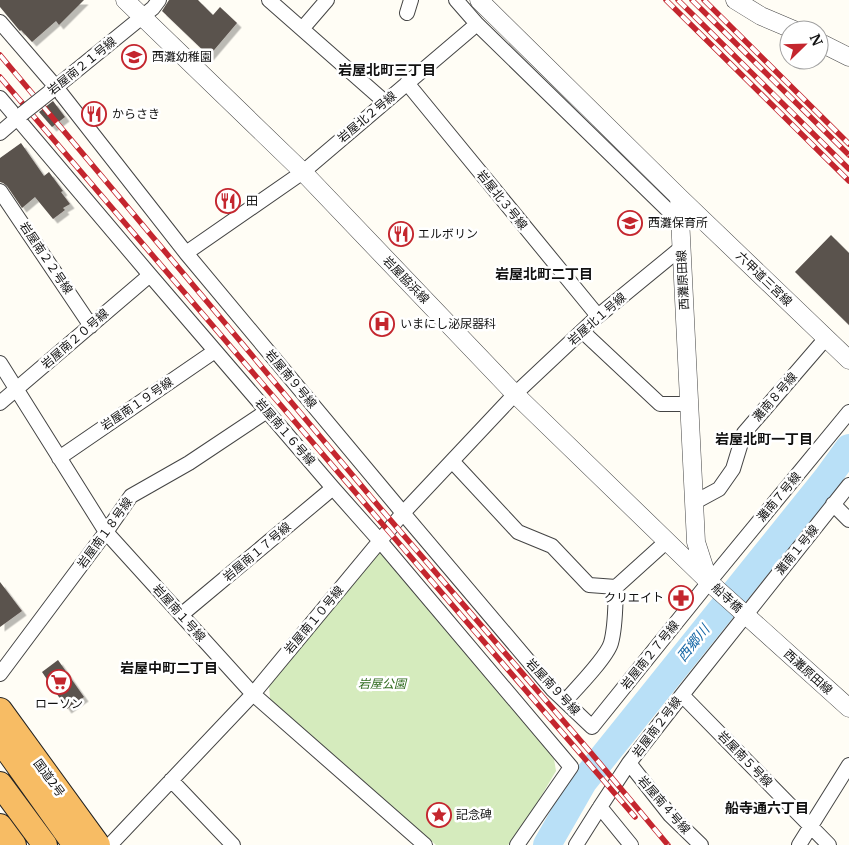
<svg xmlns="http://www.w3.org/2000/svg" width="849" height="845" viewBox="0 0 849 845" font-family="Merriweather,'Noto Sans JP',serif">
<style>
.green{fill:#d5ebbd}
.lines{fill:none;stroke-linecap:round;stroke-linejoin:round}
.river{stroke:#b9e0f7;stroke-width:28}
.building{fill:#5a524d;filter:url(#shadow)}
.minor-casing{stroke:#444;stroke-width:16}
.tertiary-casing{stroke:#444;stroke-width:19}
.trunk-casing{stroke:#222;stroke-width:26}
.minor{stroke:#fff;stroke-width:14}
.tertiary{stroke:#fff;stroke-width:18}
.trunk{stroke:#f7bc64;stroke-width:24}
.rail-casing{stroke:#c4262e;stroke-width:5.5}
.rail{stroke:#fff;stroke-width:4;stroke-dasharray:11;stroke-linecap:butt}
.minor-bridge-casing{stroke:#444;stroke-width:16;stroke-linecap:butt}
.minor-bridge{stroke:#fff;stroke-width:14}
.labels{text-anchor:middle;stroke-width:5;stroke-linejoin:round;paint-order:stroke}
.poi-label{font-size:12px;fill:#111;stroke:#fff;text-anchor:start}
.street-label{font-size:12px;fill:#111;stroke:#fff}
.park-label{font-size:12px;font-style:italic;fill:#2f6b1f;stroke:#fff}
.neighbourhood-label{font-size:14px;font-weight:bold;fill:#111;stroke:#fff}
.water-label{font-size:14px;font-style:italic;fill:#1768a6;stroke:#fff}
</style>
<defs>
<filter id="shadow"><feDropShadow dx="4.5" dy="4.5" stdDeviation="0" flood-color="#0004"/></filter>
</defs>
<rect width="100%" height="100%" fill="#fffdf5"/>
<path class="green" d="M381 549 553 753 556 771 533 810 508 845H436L270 700 269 685Z"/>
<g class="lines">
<path class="river" d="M547 845 583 782 828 477 849 448"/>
</g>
<path class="building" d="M0 0H84L59 25 56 21 32 42 21 30 20 31 0 7Z
M169 0H198L213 15 220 7 237 23 209 56 162 11Z
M53 101 65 117 52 127 39 112Z
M21 143 44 176 49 172 63 191 61 192 70 204 63 208 65 210 53 219 35 197 22 208 7 186 3 183 0 182V158Z
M831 235 849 253V325L795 272Z
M0 582 22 611 0 627Z
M58 660 84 697 67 709 42 672Z"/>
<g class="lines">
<defs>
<path id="minor" d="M269 0 385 102
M456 0 477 24 680 222
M407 13 411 0
M0 22 56 87 186 253 403 513 553 690 592 727 709 582 849 412
M302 29 327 0
M407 83 598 316
M51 91 153 8 159 0
M0 98 150 275 333 488 380 541 571 767 517 845
M0 133 22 114
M0 191 91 326
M186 253 303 172 477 24
M582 331 660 404H689
M0 363 106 532 253 694 425 845
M0 403 150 275
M59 458 215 351
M452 461 518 532 552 546 589 585 616 587
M695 502 719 489 733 469 744 433 826 338
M833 504 849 520
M181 615 333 488
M0 674 106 532 131 496 189 463 267 411
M682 695 829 845
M565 701C576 689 607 657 611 643 616 625 615 605 616 587L667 541
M629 763 670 815 701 845
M171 780 233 845
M600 807 631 845
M110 845 253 694 403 513 515 394 598 316 681 248
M576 845 600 807 629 763 682 695 849 485
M799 845 849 765"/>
<path id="tertiary" d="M125 0 303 172 515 394 709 582 849 708
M479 0 679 197 849 360
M735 0 761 16 794 30
M819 42 849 57
M679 197 696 542 708 579"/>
<path id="trunk" d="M0 710 98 845
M0 740 75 845
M0 784 45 845
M0 826 14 845"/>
</defs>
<use href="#minor" class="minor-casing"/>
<use href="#tertiary" class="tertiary-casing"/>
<use href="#trunk" class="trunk-casing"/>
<use href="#minor" class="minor"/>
<use href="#tertiary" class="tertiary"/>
<use href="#trunk" class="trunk"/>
<defs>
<path id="rail" d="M666 0 849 181
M678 0 849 169
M692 0 849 155
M704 0 849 144
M0 55 381 509 592 754 668 845
M0 77 385 527 635 817"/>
</defs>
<use href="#rail" class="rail-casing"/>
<use href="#rail" class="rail"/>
<defs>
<path id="minor-bridge" d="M22 114 51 91"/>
</defs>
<use href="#minor-bridge" class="minor-bridge-casing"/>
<use href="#minor-bridge" class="minor-bridge"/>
</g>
<defs>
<symbol id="school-ring" viewBox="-11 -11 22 22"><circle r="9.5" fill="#fff" stroke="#c4262e" stroke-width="1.5"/><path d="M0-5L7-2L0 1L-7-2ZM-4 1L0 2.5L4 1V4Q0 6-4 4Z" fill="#c4262e"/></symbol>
<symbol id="restaurant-ring" viewBox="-11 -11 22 22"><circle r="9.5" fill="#fff" stroke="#c4262e" stroke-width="1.5"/><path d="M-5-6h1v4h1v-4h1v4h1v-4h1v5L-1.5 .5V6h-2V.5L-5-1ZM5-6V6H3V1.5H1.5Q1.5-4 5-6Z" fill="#c4262e"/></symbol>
<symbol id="hospital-ring" viewBox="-11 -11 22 22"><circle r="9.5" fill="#fff" stroke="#c4262e" stroke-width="1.5"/><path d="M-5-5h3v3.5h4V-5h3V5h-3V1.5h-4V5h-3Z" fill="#c4262e"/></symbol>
<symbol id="pharmacy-ring" viewBox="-11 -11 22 22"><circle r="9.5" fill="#fff" stroke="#c4262e" stroke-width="1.5"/><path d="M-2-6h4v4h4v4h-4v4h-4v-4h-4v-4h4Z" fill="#c4262e"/></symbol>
<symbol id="supermarket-ring" viewBox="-11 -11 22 22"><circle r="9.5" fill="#fff" stroke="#c4262e" stroke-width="1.5"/><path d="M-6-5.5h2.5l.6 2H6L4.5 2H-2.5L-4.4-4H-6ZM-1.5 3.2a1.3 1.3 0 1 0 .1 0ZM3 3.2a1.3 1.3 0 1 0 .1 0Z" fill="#c4262e"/></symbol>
<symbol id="sight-ring" viewBox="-11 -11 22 22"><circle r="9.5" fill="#fff" stroke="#c4262e" stroke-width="1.5"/><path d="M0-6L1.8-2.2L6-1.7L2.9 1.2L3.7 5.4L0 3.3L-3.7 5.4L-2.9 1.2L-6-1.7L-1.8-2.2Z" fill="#c4262e"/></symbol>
</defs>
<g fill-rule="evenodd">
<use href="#school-ring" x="120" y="43" width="28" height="28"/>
<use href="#restaurant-ring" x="80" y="100" width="28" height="28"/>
<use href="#restaurant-ring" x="214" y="187" width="28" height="28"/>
<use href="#school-ring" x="616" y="209" width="28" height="28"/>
<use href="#restaurant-ring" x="387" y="220" width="28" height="28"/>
<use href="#hospital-ring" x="368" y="310" width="28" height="28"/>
<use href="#pharmacy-ring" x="667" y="584" width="28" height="28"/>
<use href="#supermarket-ring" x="45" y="668" width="28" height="28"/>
<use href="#sight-ring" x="425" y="801" width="28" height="28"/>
</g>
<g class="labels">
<g class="poi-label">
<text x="152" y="61">西灘幼稚園</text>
<text x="112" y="118">からさき</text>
<text x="246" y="205">田</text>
<text x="648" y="227">西灘保育所</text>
<text x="418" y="238">エルボリン</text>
<text x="400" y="328">いまにし泌尿器科</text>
<text x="664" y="602" text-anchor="end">クリエイト</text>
<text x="59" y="708" text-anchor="middle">ローソン</text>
<text x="456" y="819">記念碑</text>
</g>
<g class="street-label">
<text transform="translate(82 66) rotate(-39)" y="4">岩屋南２１号線</text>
<text transform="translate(367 117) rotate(-40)" y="4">岩屋北２号線</text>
<text transform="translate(502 200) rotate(51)" y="4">岩屋北３号線</text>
<text transform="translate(46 258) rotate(56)" y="4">岩屋南２２号線</text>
<text transform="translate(764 279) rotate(44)" y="4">六甲道三宮線</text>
<text transform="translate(406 280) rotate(46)" y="4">岩屋脇浜線</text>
<text transform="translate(683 280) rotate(-93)" y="4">西灘原田線</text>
<text transform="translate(597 319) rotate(-41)" y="4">岩屋北１号線</text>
<text transform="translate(75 339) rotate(-41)" y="4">岩屋南２０号線</text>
<text transform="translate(291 379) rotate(50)" y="4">岩屋南９号線</text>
<text transform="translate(775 397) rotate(-49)" y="4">灘南８号線</text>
<text transform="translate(137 404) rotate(-34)" y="4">岩屋南１９号線</text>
<text transform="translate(285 432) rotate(49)" y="4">岩屋南１６号線</text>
<text transform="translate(779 497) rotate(-50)" y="4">灘南７号線</text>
<text transform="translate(105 533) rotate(-54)" y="4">岩屋南１８号線</text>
<text transform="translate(797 550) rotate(-51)" y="4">灘南１号線</text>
<text transform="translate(257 552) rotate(-40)" y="4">岩屋南１７号線</text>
<text transform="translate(727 598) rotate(43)" y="4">船寺橋</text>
<text transform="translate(179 613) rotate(48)" y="4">岩屋南１号線</text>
<text transform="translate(314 620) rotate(-50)" y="4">岩屋南１０号線</text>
<text transform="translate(650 655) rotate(-51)" y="4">岩屋南２７号線</text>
<text transform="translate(808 672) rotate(42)" y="4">西灘原田線</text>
<text transform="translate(553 687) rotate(47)" y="4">岩屋南９号線</text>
<text transform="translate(657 727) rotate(-53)" y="4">岩屋南２号線</text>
<text transform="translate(745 759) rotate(46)" y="4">岩屋南５号線</text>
<text transform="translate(49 778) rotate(54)" y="4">国道2号</text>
<text transform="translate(664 805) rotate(49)" y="4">岩屋南４号線</text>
</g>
<g class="park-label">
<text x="382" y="688">岩屋公園</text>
</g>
<g class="neighbourhood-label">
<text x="387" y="75">岩屋北町三丁目</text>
<text x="544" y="279">岩屋北町二丁目</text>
<text x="764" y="444">岩屋北町一丁目</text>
<text x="169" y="673">岩屋中町二丁目</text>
<text x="767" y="813">船寺通六丁目</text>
</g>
<g class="water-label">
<text transform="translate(693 643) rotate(-51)" y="5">西郷川</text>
</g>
</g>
<g transform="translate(804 45) rotate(67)"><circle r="24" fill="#ffffff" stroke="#a0a0a0"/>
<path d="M0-4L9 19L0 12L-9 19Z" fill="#c4262e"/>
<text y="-8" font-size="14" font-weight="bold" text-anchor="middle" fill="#111111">N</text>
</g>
</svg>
